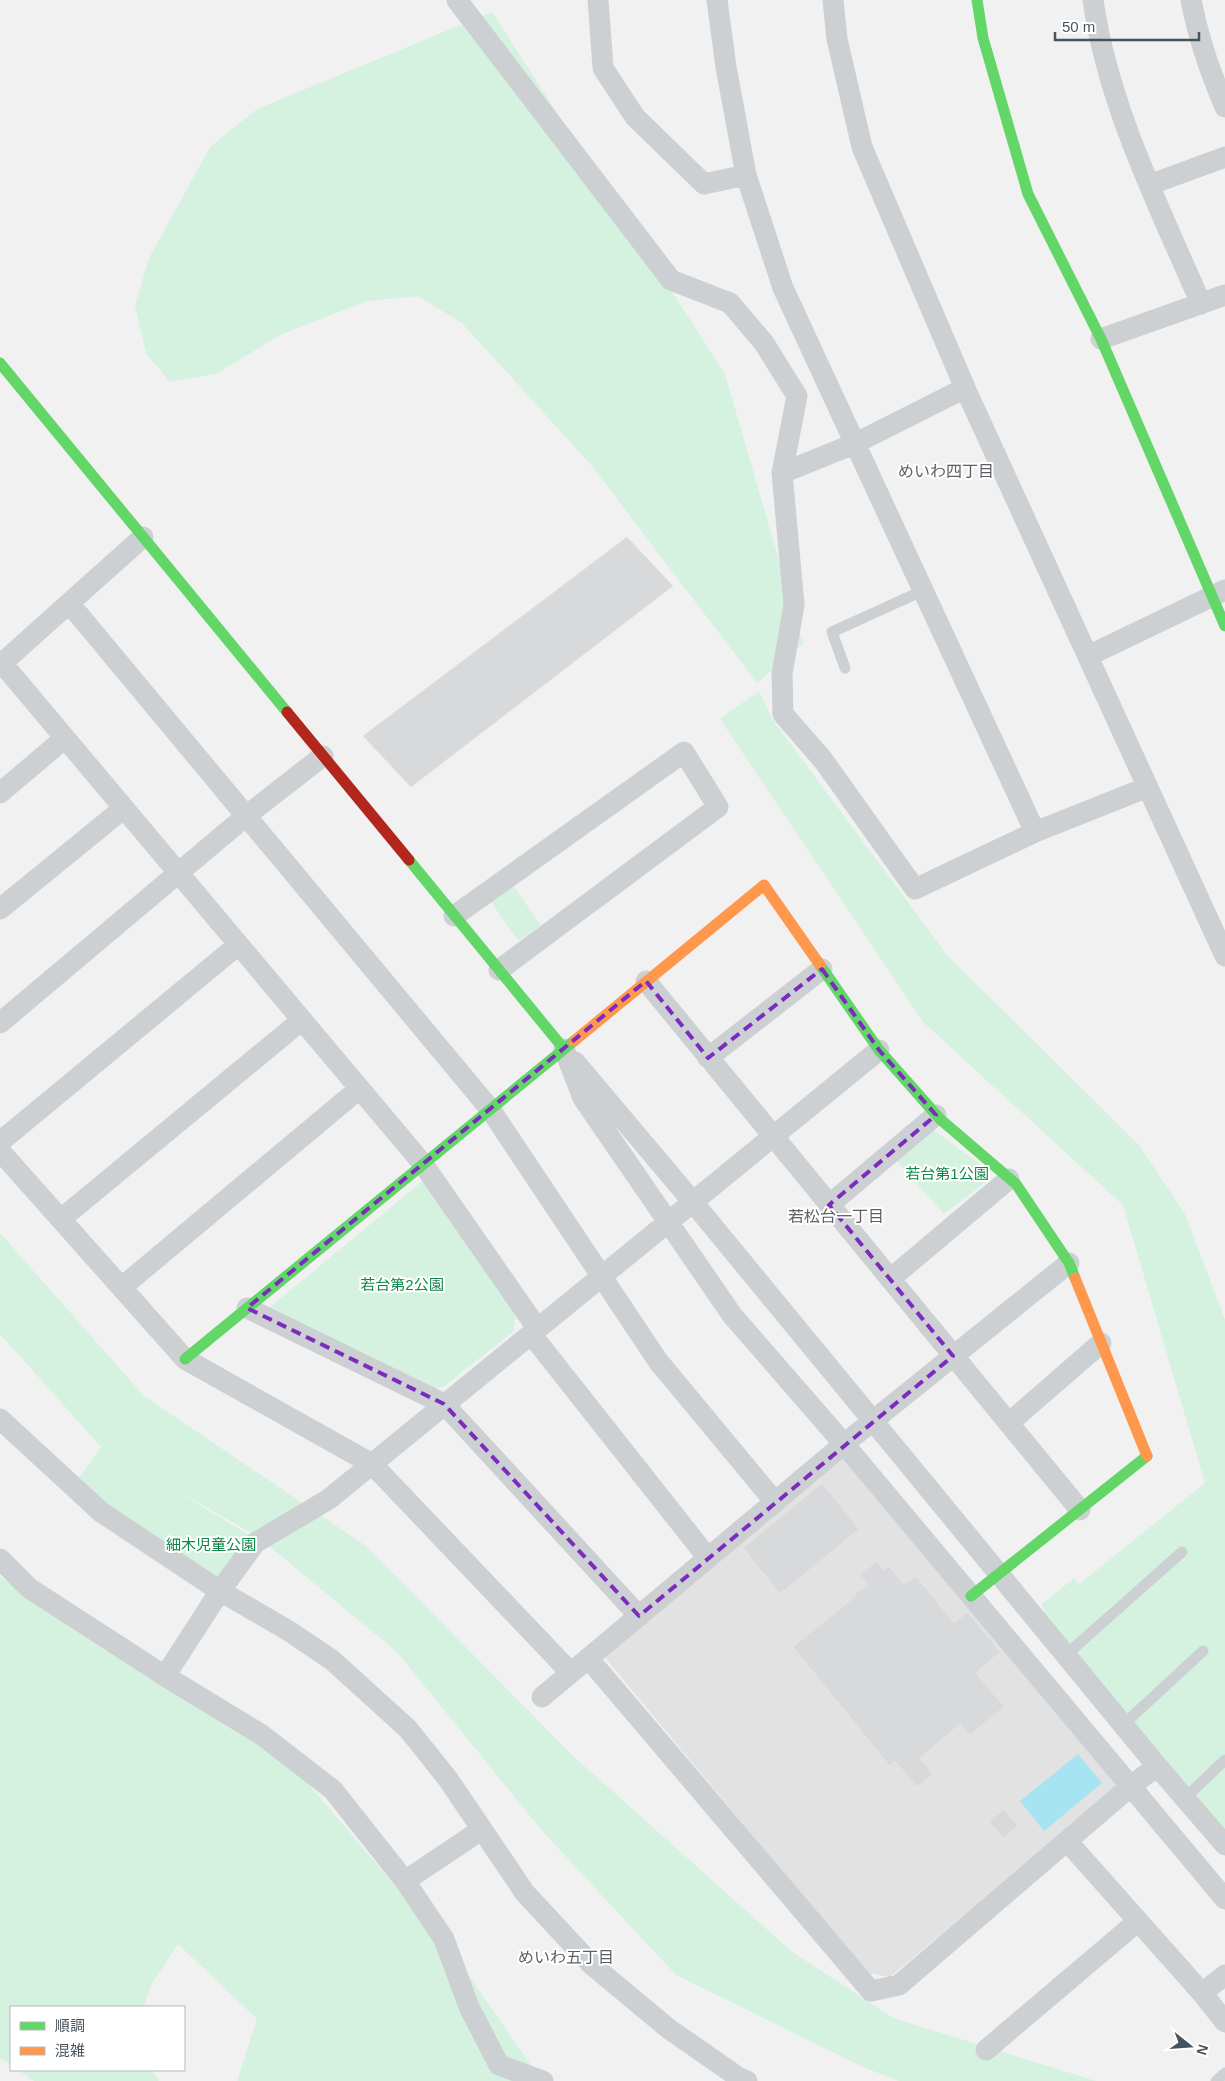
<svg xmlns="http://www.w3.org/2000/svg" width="1225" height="2081" viewBox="0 0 1225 2081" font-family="Arial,'Noto Sans JP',sans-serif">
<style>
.education{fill:#e3e2e3}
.green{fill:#d4f2df}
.water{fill:#a6e4f2}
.building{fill:#d8d9db;stroke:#e2e3e4}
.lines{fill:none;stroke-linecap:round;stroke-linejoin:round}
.lane{stroke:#ccd0d2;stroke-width:11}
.street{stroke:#ccd0d2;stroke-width:21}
.fast{stroke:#63d668;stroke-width:11}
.slow{stroke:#ff974d;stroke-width:11}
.jam{stroke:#b3261e;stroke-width:11}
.marked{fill:none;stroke:#7b2cbf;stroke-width:4;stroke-dasharray:10 6;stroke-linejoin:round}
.labels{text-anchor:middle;stroke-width:4;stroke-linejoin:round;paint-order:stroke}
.park-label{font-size:15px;fill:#118649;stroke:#fff}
.neighbourhood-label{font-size:16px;fill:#5c6065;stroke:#fff}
</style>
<rect width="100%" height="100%" fill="#f1f1f1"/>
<path class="education" d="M837 1457 852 1458 1117 1778 1116 1789 890 1977 867 1973 606 1659 609 1644Z"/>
<path class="green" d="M492 12 725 374 803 644 757 683 592 466 462 323 418 296 367 301 280 335 216 374 170 382 146 353 135 306 149 258 210 147 257 109Z
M759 691 772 719 947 955 1139 1145 1185 1214 1225 1320V1829L1167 1769 1042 1614 1046 1611 1041 1605 1074 1578 1079 1584 1205 1483 1123 1205 923 1022 720 719Z
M509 880 541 925 518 941 487 896Z
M928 1126 989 1171 987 1181 944 1214 893 1157Z
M425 1179 516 1315 513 1332 443 1387 435 1388 269 1308Z
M0 1233 144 1396 366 1546 571 1754 791 1951 893 2018 1096 2081H899L863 2067 676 1975 543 1832 397 1652 257 1536 170 1487 254 1538 214 1580 125 1521 77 1481 101 1447 0 1334Z
M0 1577 282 1753 455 1956 535 2071 551 2081H237L257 2019 178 1944 151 1985 144 2007H11V2065L0 2058Z
M18 2070H151L159 2081H34Z"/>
<path class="water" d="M1078 1754 1102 1783 1044 1831 1020 1801Z"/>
<path class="building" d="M627 537 673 586 411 787 363 736Z
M822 1483 859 1529 780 1594 743 1548Z
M877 1561 884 1570 889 1566 904 1585 916 1576 954 1623 968 1612 1000 1652 976 1673 1004 1707 970 1735 960 1724 920 1758 933 1774 917 1787 895 1761 890 1766 793 1647 856 1596 855 1594 868 1584 860 1575Z
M1004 1809 1018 1826 1003 1838 989 1821Z"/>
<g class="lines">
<path class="lane" d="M845 668 832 632 922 591
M1066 1655 1182 1552
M1123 1725 1203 1651
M1185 1798 1225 1760
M1216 2081 1225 2073"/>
<path class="street" d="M457 0 671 280 730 303 764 343 797 396 782 473 794 605 782 674 783 714 823 760 915 889 1035 832 1148 787
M598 0 603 68 635 117 704 184 746 175
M717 0 726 67 746 175 783 288 1035 832
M833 0 837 39 862 147 965 388 1225 956
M1093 0C1108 106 1159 206 1201 304
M1191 0C1198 37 1210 72 1225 107
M1149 185 1225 157
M1101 339 1225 295
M782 473 854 444 965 388
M69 603 490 1109 658 1361 775 1502
M1088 656 1225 590
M2 663 423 1164 537 1328
M0 665 143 537
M0 793 65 738
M0 909 124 808
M454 916 684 752 718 807 499 970
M646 981 1080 1510
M0 1023 246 816 323 756
M564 1049 583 1098 732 1315 844 1444 1225 1899
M708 1058 822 969
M575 1062 692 1201 1157 1766 1225 1845
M0 1142 238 945
M0 1151 185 1359 372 1464 571 1673
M829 1205 936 1115
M61 1219 302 1020
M890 1279 1009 1179
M122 1287 359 1089
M247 1308 444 1404 639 1616
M531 1334 708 1558
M0 1419 101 1512 220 1591 289 1631 332 1660 408 1729 448 1779 525 1893 592 1965 669 2029 738 2077 747 2081
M1009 1423 1101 1343
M0 1559 29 1588 165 1676 262 1735 333 1790 405 1881 444 1939 469 2007 499 2065 543 2081
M588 1658 871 1991 899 1985 1131 1786 1157 1766
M165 1676 220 1591 255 1543 329 1499 879 1050
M542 1697 844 1444 1069 1263
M1067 1841 1202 1993 1225 2022
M405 1881 481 1830
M1202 1993 1225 1975
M986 2050 1138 1921"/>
<path class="fast" d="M977 0 983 38 1028 194 1101 339 1225 626
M0 363 287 712
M409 860 564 1049
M820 965 879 1050 940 1119 1016 1184 1069 1263 1075 1278
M185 1359 574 1041
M971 1596 1147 1456"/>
<path class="slow" d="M574 1041 764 885 820 965
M1075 1278 1147 1456"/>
<path class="jam" d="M287 712 409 860"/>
</g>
<path class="marked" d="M822 969 879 1050 936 1115 829 1205 953 1356 639 1616 444 1404 247 1308 646 981 708 1058Z"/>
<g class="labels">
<g class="park-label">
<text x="947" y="1179">若台第1公園</text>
<text x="402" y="1290">若台第2公園</text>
<text x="211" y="1550">細木児童公園</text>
</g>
<g class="neighbourhood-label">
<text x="946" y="477">めいわ四丁目</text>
<text x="836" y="1222">若松台一丁目</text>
<text x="566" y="1963">めいわ五丁目</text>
</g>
</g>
<rect x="10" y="2006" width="175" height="65" fill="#ffffff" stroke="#b5bbbf"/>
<rect x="20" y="2022" width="25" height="8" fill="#63d668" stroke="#b5bbbf"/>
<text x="55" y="2031" font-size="15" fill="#46545f">順調</text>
<rect x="20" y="2047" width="25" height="8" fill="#ff974d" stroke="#b5bbbf"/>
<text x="55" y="2056" font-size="15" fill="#46545f">混雑</text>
<g transform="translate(1190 2046) rotate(107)" stroke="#ffffff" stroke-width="4" paint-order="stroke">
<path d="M0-4L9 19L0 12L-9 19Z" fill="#46545f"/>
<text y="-8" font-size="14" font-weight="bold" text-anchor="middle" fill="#46545f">N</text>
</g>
<path d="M1055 32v8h144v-8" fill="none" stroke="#46545f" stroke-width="2.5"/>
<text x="1062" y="32" font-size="15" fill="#46545f" stroke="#ffffff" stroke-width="4" paint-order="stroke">50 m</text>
</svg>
